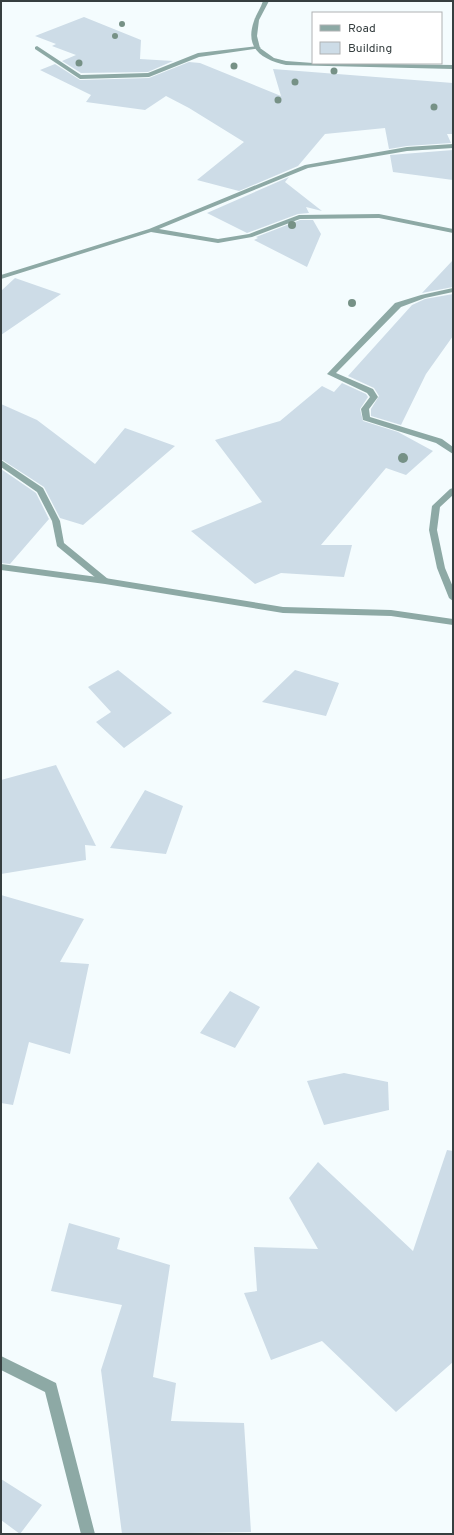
<svg xmlns="http://www.w3.org/2000/svg" width="454" height="1535" viewBox="0 0 454 1535" font-family="Overpass,sans-serif">
<style>
.building{fill:#cddce7}
.lines{fill:none;stroke-linecap:round;stroke-linejoin:round}
.lane{fill:#8da9a5;fill-rule:evenodd}
.street{fill:#8da9a5;fill-rule:evenodd}
.tree{fill:#769186}
</style>
<rect width="100%" height="100%" fill="#f4fcfe"/>
<path class="building" d="M84 17 141 40 140 59 173 61 148 72 81 73 62 61 76 55 52 46 56 44 35 36Z
M189 62 200 63 281 96 273 69 453 83V134H447L451 143 407 146 389 149 385 128 325 134 298 166 239 191 197 180 244 142 189 108 166 96 145 110 86 102 91 95 40 70 55 64 80 80 149 78Z
M453 150V180L393 172 390 155Z
M289 177 285 182 322 211 306 207 309 213 298 214 247 233 207 213Z
M300 220H313L321 234 307 267 254 240 258 238 256 237Z
M453 260V287L422 293Z
M15 278 61 294 1 335V291Z
M453 294V336L426 374 401 425 371 416V409L379 396 374 388 348 376 412 305 425 299Z
M342 383 366 394 368 397 360 409 363 421 398 432 433 451 406 475 386 468 321 545H352L344 577 281 573 255 584 191 531 262 502 215 440 280 421 322 386 334 392Z
M1 404 37 420 95 464 125 428 175 446 83 525 60 518 44 487 1 459Z
M1 469 36 493 49 519 10 564 1 563Z
M118 670 172 713 124 748 96 722 111 712 88 687Z
M295 670 339 683 326 716 262 702Z
M56 765 96 846 85 845 86 860 1 874V780Z
M145 790 183 806 166 854 110 848Z
M1 895 84 919 60 962 89 964 70 1054 29 1042 13 1105 1 1103Z
M230 991 260 1007 235 1048 200 1033Z
M344 1073 388 1082 389 1110 324 1125 307 1081Z
M447 1150 453 1151V1362L396 1412 322 1341 271 1360 244 1293 257 1291 254 1247 318 1249 289 1198 318 1162 413 1251Z
M69 1223 120 1238 117 1249 170 1265 153 1377 176 1383 171 1421 244 1423 251 1532 122 1534 101 1370 122 1305 51 1291Z
M1 1479 42 1505 20 1534 1 1520Z"/>
<g class="lines">
<path class="lane" d="M37 46 81 75 148 73 198 53 258 46 261 48 199 57 149 77 80 79 35 49V47Z
M453 288V292L425 298 401 307 336 373 373 389 378 397 369 409 370 417 442 439 453 447V454L436 443 363 420 361 409 370 397 367 393 327 374 395 303 421 295Z
M1 460 43 488 60 521 64 543 108 579 109 581 108 583H102L57 546 52 521 37 492 1 467Z
M453 488V495L440 507 437 530 445 568 453 587V601L449 598 437 568 429 530 432 506 450 489Z
M1 1356 56 1383 95 1534H81L45 1392 1 1370Z"/>
<path class="street" d="M263 1H269L259 20 257 36 260 48 274 58 286 61 313 63 453 65V69L286 65C263 60 244 49 254 21 256 14 261 8 263 1Z
M453 144V148L407 151 308 168 159 229 218 239 249 234 299 215 379 214 453 229V233L379 218 300 219 252 237 218 243 151 232 1 279V275L149 229 305 165 407 147Z
M1 564 105 578 283 607 391 610 453 619V625L391 616 283 613 105 584 1 570Z"/>
</g>
<g class="tree">
<circle cx="122" cy="24" r="3"/>
<circle cx="115" cy="36" r="3"/>
<circle cx="79" cy="63" r="3.5"/>
<circle cx="234" cy="66" r="3.5"/>
<circle cx="334" cy="71" r="3.5"/>
<circle cx="295" cy="82" r="3.5"/>
<circle cx="278" cy="100" r="3.5"/>
<circle cx="434" cy="107" r="3.5"/>
<circle cx="292" cy="225" r="4"/>
<circle cx="352" cy="303" r="4"/>
<circle cx="403" cy="458" r="5"/>
</g>
<rect width="454" height="1535" fill="none" stroke="#363f40" stroke-width="4"/>
<rect x="312" y="12" width="130" height="52" fill="#ffffff" stroke="#afb2b3"/>
<rect x="320" y="25" width="20" height="6" fill="#8da9a5" stroke="#afb2b3"/>
<text x="348" y="32" font-size="12" fill="#363f40">Road</text>
<rect x="320" y="42" width="20" height="12" fill="#cddce7" stroke="#afb2b3"/>
<text x="348" y="52" font-size="12" fill="#363f40">Building</text>
</svg>
